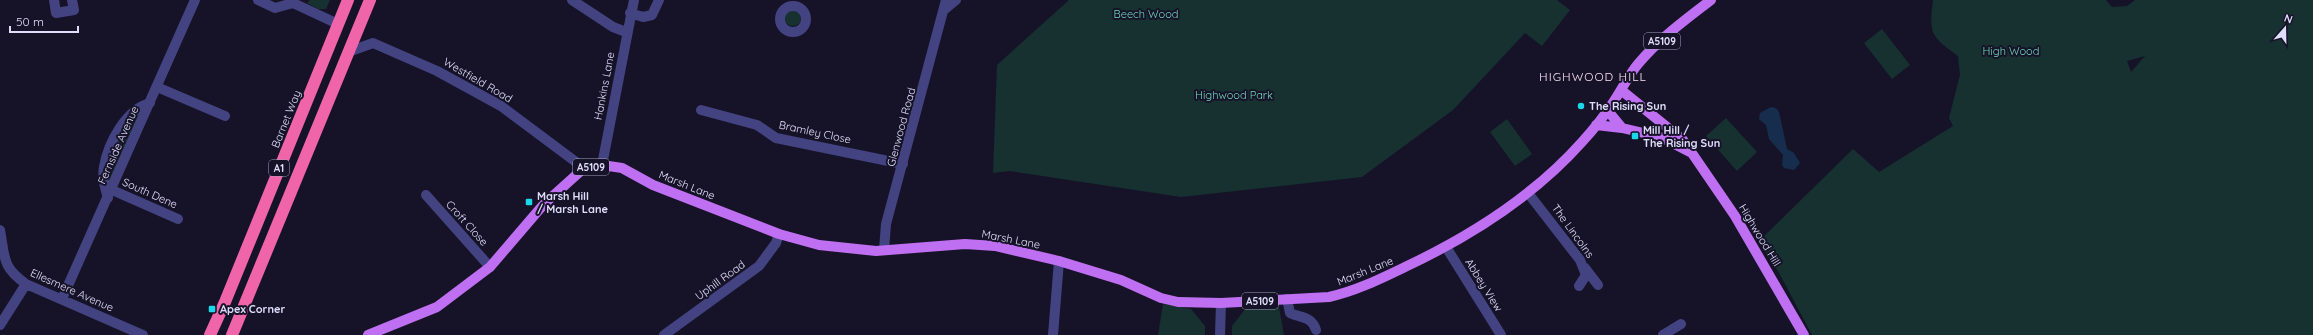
<svg xmlns="http://www.w3.org/2000/svg" width="2313" height="335" viewBox="0 0 2313 335" font-family="Quicksand,sans-serif">
<style>
.green{fill:#163130;fill-rule:evenodd}
.water{fill:#162d4e}
.lines{fill:none;stroke-linecap:round;stroke-linejoin:round}
.minor{stroke:#444382;stroke-width:10}
.major{stroke:#bf6ff1;stroke-width:10}
.highway{stroke:#f064a9;stroke-width:12}
.poi-dot{fill:#1cd7e9;stroke:#161328;stroke-width:1.5}
.labels{text-anchor:middle;stroke-width:4;stroke-linejoin:round;paint-order:stroke}
.shield{fill:#161328;stroke:#a3a0bc;stroke-width:1}
.shield-label{font-size:10px;font-weight:bold;fill:#e0ddfc}
.park-label{font-size:11px;fill:#6fd6bb;stroke:#161328}
.street-label{font-size:11px;fill:#e0ddfc;stroke:#161328}
.poi-label{font-size:11px;font-weight:bold;fill:#e0ddfc;stroke:#161328;text-anchor:start}
.neighbourhood-label{font-size:12px;letter-spacing:1px;fill:#fcdff2;stroke:#161328}
</style>
<rect width="100%" height="100%" fill="#161328"/>
<path class="green" d="M310 0H330L326 9H318L307 3Z
M1069 0H1557L1570 10 1542 46 1525 33 1453 110 1362 177 1181 197 1009 171 993 173 997 65Z
M1933 0H2106L2112 7 2127 6 2135 0H2313V335H1812L1778 271 1758 242 1853 149 1879 172 1953 126 1949 118 1960 75 1958 56C1930 36 1929 33 1933 0ZM2145 56 2131 72 2127 61Z
M785 18a8 8 0 1 1 16 0a8 8 0 1 1-16 0Z
M1882 29 1910 65 1892 79 1864 43Z
M141 111 109 183H107L106 167 123 128Z
M1726 118 1757 152 1737 171 1706 136Z
M1507 119 1532 154 1515 166 1490 132Z
M1163 304 1191 309 1205 326V335H1158Z
M1279 307 1284 335H1232V326L1246 308Z"/>
<path class="water" d="M1771 107 1776 108 1779 112 1787 149 1794 153 1800 163 1794 170 1784 168 1782 165 1783 155 1769 139 1766 125 1759 119 1760 113Z"/>
<g class="lines">
<path class="minor" d="M54 0 56 13 74 10 72 0
M258 0 275 8 293 3 338 24
M572 0 613 27 626 32
M780 19a13 13 0 1 1 26 0a13 13 0 1 1-26 0Z
M944 10 956 0
M630 13 643 17 652 15 659 0
M348 52 373 43 437 71 501 106 584 168
M157 87 225 116
M701 110 757 125 776 138 903 164
M602 165 634 0
M112 190 178 219
M1528 193 1580 260 1586 275 1579 286
M426 195 490 267
M108 198C105 188 102 178 104 167 108 143 126 109 150 103
M0 230C5 258 2 267 26 284L143 335
M1446 247 1501 335
M884 250 886 224 946 0
M1585 268 1598 285
M62 299 195 0
M1287 299 1290 313C1300 318 1312 316 1316 330
M0 325 26 284
M664 335 759 266 776 243 779 234
M1053 335 1059 261
M1220 335 1221 303
M1663 335 1681 324"/>
<path class="major" d="M1621 90 1683 140 1735 216 1804 335
M1608 111 1622 128
M1596 125 1622 128 1661 137 1690 152
M368 335 437 307 490 267 544 204 584 168 602 165 622 168 653 185 779 234 819 245 876 251 965 244 995 246 1059 261 1121 280 1161 298 1178 302 1221 303 1329 297C1356 291 1380 279 1405 267 1471 236 1533 197 1582 142 1593 130 1603 118 1612 104 1621 91 1628 76 1638 64 1659 39 1686 19 1711 0"/>
<path class="highway" d="M210 335 225 302 348 0
M232 335 370 0"/>
</g>
<g class="poi-dot">
<circle cx="1581" cy="106" r="4"/>
<rect x="1631" y="132" width="8" height="8" rx="2"/>
<rect x="525" y="198" width="8" height="8" rx="2"/>
<rect x="208" y="305" width="8" height="8" rx="2"/>
</g>
<g class="labels">
<g class="shield">
<rect x="1644" y="33" width="36" height="16" rx="3"/>
<rect x="573" y="159" width="36" height="16" rx="3"/>
<rect x="269" y="160" width="20" height="16" rx="3"/>
<rect x="1242" y="293" width="36" height="16" rx="3"/>
</g>
<g class="shield-label">
<text x="1662" y="45">A5109</text>
<text x="591" y="171">A5109</text>
<text x="279" y="172">A1</text>
<text x="1260" y="305">A5109</text>
</g>
<g class="park-label">
<text x="1146" y="18">Beech Wood</text>
<text x="2011" y="55">High Wood</text>
<text x="1234" y="99">Highwood Park</text>
</g>
<g class="street-label">
<text transform="translate(478 80) rotate(30)" y="4">Westfield Road</text>
<text transform="translate(604 86) rotate(-79)" y="4">Hankins Lane</text>
<text transform="translate(286 119) rotate(-68)" y="4">Barnet Way</text>
<text transform="translate(901 127) rotate(-75)" y="4">Glenwood Road</text>
<text transform="translate(815 132) rotate(12)" y="4">Bramley Close</text>
<text transform="translate(118 145) rotate(-66)" y="4">Fernside Avenue</text>
<text transform="translate(687 185) rotate(22)" y="4">Marsh Lane</text>
<text transform="translate(150 193) rotate(24)" y="4">South Dene</text>
<text transform="translate(467 223) rotate(48)" y="4">Croft Close</text>
<text transform="translate(1573 231) rotate(54)" y="4">The Lincolns</text>
<text transform="translate(1760 235) rotate(59)" y="4">Highwood Hill</text>
<text transform="translate(1011 239) rotate(11)" y="4">Marsh Lane</text>
<text transform="translate(1365 271) rotate(-22)" y="4">Marsh Lane</text>
<text transform="translate(720 280) rotate(-36)" y="4">Uphill Road</text>
<text transform="translate(1484 285) rotate(58)" y="4">Abbey View</text>
<text transform="translate(72 290) rotate(24)" y="4">Ellesmere Avenue</text>
</g>
<g class="poi-label">
<text x="1589" y="110">The Rising Sun</text>
<text x="1643" y="134">Mill Hill /<tspan x="1643" dy="13">The Rising Sun</tspan></text>
<text x="537" y="200">Marsh Hill<tspan x="537" dy="13">/ Marsh Lane</tspan></text>
<text x="220" y="313">Apex Corner</text>
</g>
<g class="neighbourhood-label">
<text x="1593" y="81">HIGHWOOD HILL</text>
</g>
</g>
<g transform="translate(2285 28) rotate(20)" stroke="#161328" stroke-width="3" paint-order="stroke">
<path d="M0-3L7 15L0 10L-7 15Z" fill="#e0ddfc"/>
<text y="-6" font-size="11" font-weight="bold" text-anchor="middle" fill="#e0ddfc">N</text>
</g>
<path d="M10 26v6h68v-6" fill="none" stroke="#e0ddfc" stroke-width="2"/>
<text x="16" y="26" font-size="12" fill="#e0ddfc" stroke="#161328" stroke-width="3" paint-order="stroke">50 m</text>
</svg>
